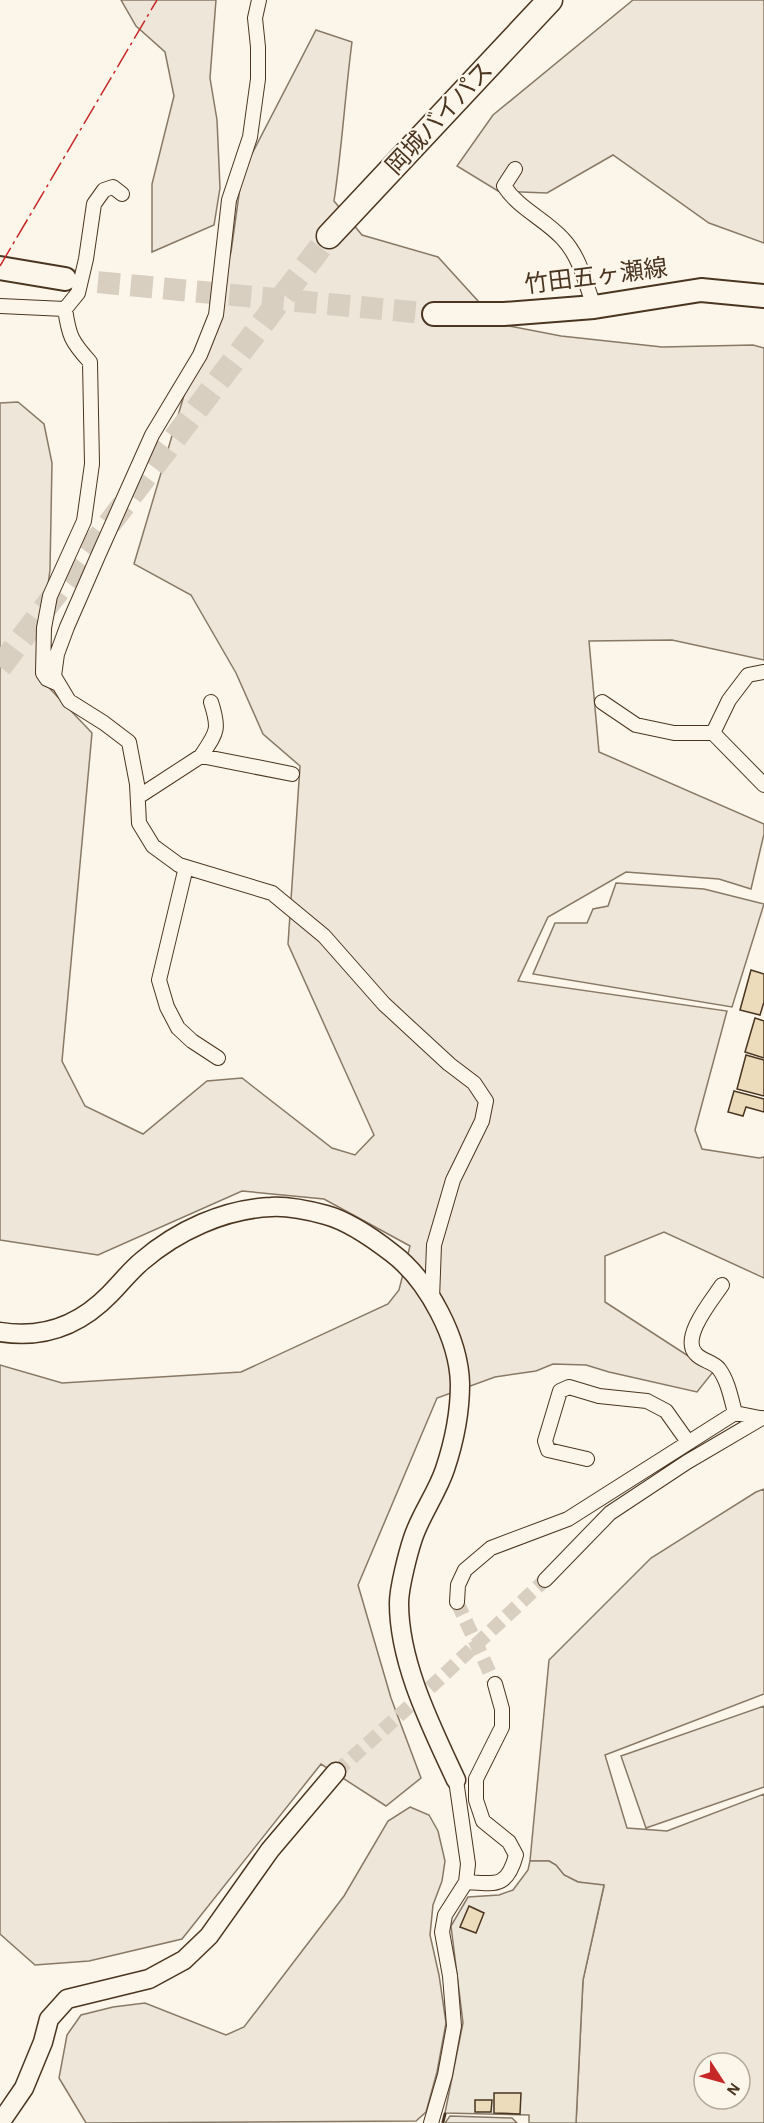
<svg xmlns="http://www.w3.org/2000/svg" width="764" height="2123" viewBox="0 0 764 2123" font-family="'Alegreya Sans','Noto Sans JP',sans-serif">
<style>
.green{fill:#ede6d9;stroke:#887966;stroke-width:1.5;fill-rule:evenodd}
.parking{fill:#ede7d9;stroke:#887966;stroke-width:1.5}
.building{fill:#ecdcbc;stroke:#4a3520;stroke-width:1.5}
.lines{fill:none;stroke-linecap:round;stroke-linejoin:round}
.minor-tunnel{stroke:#d8cfc1;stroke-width:14;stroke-dasharray:14 7;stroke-linecap:butt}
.primary-tunnel{stroke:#d8cfc1;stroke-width:22;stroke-dasharray:22 11;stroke-linecap:butt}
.trunk-tunnel{stroke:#d8cfc1;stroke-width:24;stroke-dasharray:24 12;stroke-linecap:butt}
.minor-casing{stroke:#4a3520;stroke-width:16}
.tertiary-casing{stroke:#4a3520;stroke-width:21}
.primary-casing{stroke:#4a3520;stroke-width:26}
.trunk-casing{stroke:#4a3520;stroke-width:27}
.minor{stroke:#fbf6e9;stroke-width:14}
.tertiary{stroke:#fbf6e9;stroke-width:18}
.primary{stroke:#fbf6e9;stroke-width:22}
.trunk{stroke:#fbf6e9;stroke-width:24}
.wall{stroke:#4a3520;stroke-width:3}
.power{stroke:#c62828;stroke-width:1.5;stroke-dasharray:21 4.5 3 4.5;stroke-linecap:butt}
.labels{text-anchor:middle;stroke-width:4.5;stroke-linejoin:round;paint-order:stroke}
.street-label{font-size:24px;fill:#4a3520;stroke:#fbf6e9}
</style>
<rect width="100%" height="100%" fill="#fbf6e9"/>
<path class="green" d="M121 0H216L210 78 217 120 220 188 214 225 152 252V184L174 96 165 52 136 26Z
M633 0H764V243L709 223 613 155 547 193 498 191 457 166 493 115Z
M316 30 352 42C345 95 342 148 334 201L362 235 438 257 499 324 561 336 662 347 753 345 764 348V660L672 640 589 641 599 752 764 824V834L751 889 719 879 626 872 548 917 518 981 727 1011 695 1130 702 1149 759 1158 764 1157V1278L664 1232 605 1256V1302L713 1372 697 1392 609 1372 586 1365 553 1364 536 1371 495 1377 437 1398 358 1585 391 1698 421 1778 386 1806 321 1764 182 1939 89 1961 35 1965 0 1934V1365L62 1383 241 1372 388 1304 399 1290 410 1246 324 1199 242 1191 98 1255 0 1240V403L18 402 44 424 52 463 50 570 36 674 92 733 62 1061 85 1106 143 1134 207 1081 242 1078 332 1148 355 1155 374 1135 288 944 300 766 263 734 236 673 191 595 134 564 201 338 231 252 242 173Z
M616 883 704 889 764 904 732 1007 533 974 555 923H587L593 909 608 906Z
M764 1489V1694L605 1755 627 1828 667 1831 764 1794V2123H576L583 1980 604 1886 578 1882 564 1875 556 1865 549 1861H530L549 1660 651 1558 756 1492ZM704 2063H740V2099H704Z
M764 1706V1787L646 1828 621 1756Z
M410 1807 429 1815 438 1831 445 1861 442 1881 433 1905 430 1935 439 1975 446 2023 437 2072 426 2112 416 2121 86 2123 59 2078 67 2035 81 2015 113 2007 145 2003 226 2035 244 2027 344 1896 388 1821Z
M450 2116 512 2118 517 2123H445Z"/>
<path class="parking" d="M530 1861H549L556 1865 564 1875 578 1882 604 1885 583 1980 576 2123H529V2115L445 2113 463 2023 451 1926 468 1897 499 1895 513 1890 528 1870Z"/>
<path class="building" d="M751 970 764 974V1002L760 1015 740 1010Z
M755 1018 764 1021V1058L745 1052Z
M746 1055 764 1060V1096L737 1089Z
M734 1091 764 1099V1112L746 1107 743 1116 728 1112Z
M469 1906 484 1913 476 1933 460 1927Z
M494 2093H521L520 2114 494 2113Z
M475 2100H492L491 2112H475Z"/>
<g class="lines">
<path class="minor-tunnel" d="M457 1602 495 1684
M336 1772 433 1685 545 1580"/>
<path class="primary-tunnel" d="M65 279 434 314"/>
<path class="trunk-tunnel" d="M0 667 329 236"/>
<defs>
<path id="minor" d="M259 0 255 18 258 47V79L250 137 229 200 216 315 200 355 152 435 98 556 67 627 57 654 54 676 69 701 104 723 129 742 137 784 139 823 153 846 179 865 272 893 324 936 384 1004 449 1064 474 1083 486 1101 482 1121 453 1180 434 1245 432 1299
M515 169 504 186C519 209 545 219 563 239 580 257 586 284 594 307
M0 306 65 309 78 293 86 259 94 204 104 190 113 187 122 194
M58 684 47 679 43 673 44 628 50 596 84 521 92 464 90 362C71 341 69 336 65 309
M602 702 636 725 674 733H713L764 785
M713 733 729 700 748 675 763 672
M201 756C217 732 220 730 211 702
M138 797 201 756 292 774
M186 867 159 980 167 1007 178 1028 192 1041 218 1058
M722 1285C712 1300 680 1338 696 1354 702 1361 714 1362 719 1369 728 1381 731 1398 735 1413
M587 1459 548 1450 545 1441 560 1391 569 1387 599 1396 647 1401 666 1411 688 1442
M545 1580 610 1513 687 1462 762 1418
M457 1602 458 1585 465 1570 491 1548 568 1519 735 1413 760 1418
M466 1882C496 1884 507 1888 516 1855L509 1842 483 1821 476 1800V1779L502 1727V1709L495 1684
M431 2123 445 2075 454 2026 450 1976 442 1932 445 1915 466 1882 468 1864 456 1780"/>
<path id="tertiary" d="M0 1332C43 1339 80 1325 110 1294 121 1283 130 1271 142 1261 177 1231 224 1209 271 1207 286 1206 311 1211 326 1215 348 1221 374 1239 392 1253 428 1280 459 1339 460 1384 460 1412 454 1442 445 1469 437 1493 421 1514 413 1538 408 1553 399 1588 399 1603 399 1663 431 1726 456 1780
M0 2123 24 2088 43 2042 49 2019 67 1999 149 1979 184 1960 209 1936 270 1850 336 1772"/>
<path id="primary" d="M0 268 65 279
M434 314H504L594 307 701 290 764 296"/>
<path id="trunk" d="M329 236 550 0"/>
</defs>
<use href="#minor" class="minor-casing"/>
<use href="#tertiary" class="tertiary-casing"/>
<use href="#primary" class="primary-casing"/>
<use href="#trunk" class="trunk-casing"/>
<use href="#minor" class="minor"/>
<use href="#tertiary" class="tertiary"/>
<use href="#primary" class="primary"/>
<use href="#trunk" class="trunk"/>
<path class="wall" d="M443 2122 445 2114"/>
<path class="power" d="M0 266 157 0"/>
</g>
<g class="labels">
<g class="street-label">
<text transform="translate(439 118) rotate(-47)" y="8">岡城バイパス</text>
<text transform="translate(596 276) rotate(-7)" y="8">竹田五ヶ瀬線</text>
</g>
</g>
<g transform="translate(722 2081) rotate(126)"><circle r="28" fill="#fbf6e9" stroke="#b4a999" stroke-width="1.5"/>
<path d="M0-4.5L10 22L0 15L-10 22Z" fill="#c62828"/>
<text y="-9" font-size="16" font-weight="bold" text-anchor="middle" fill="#4a3520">N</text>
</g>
</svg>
